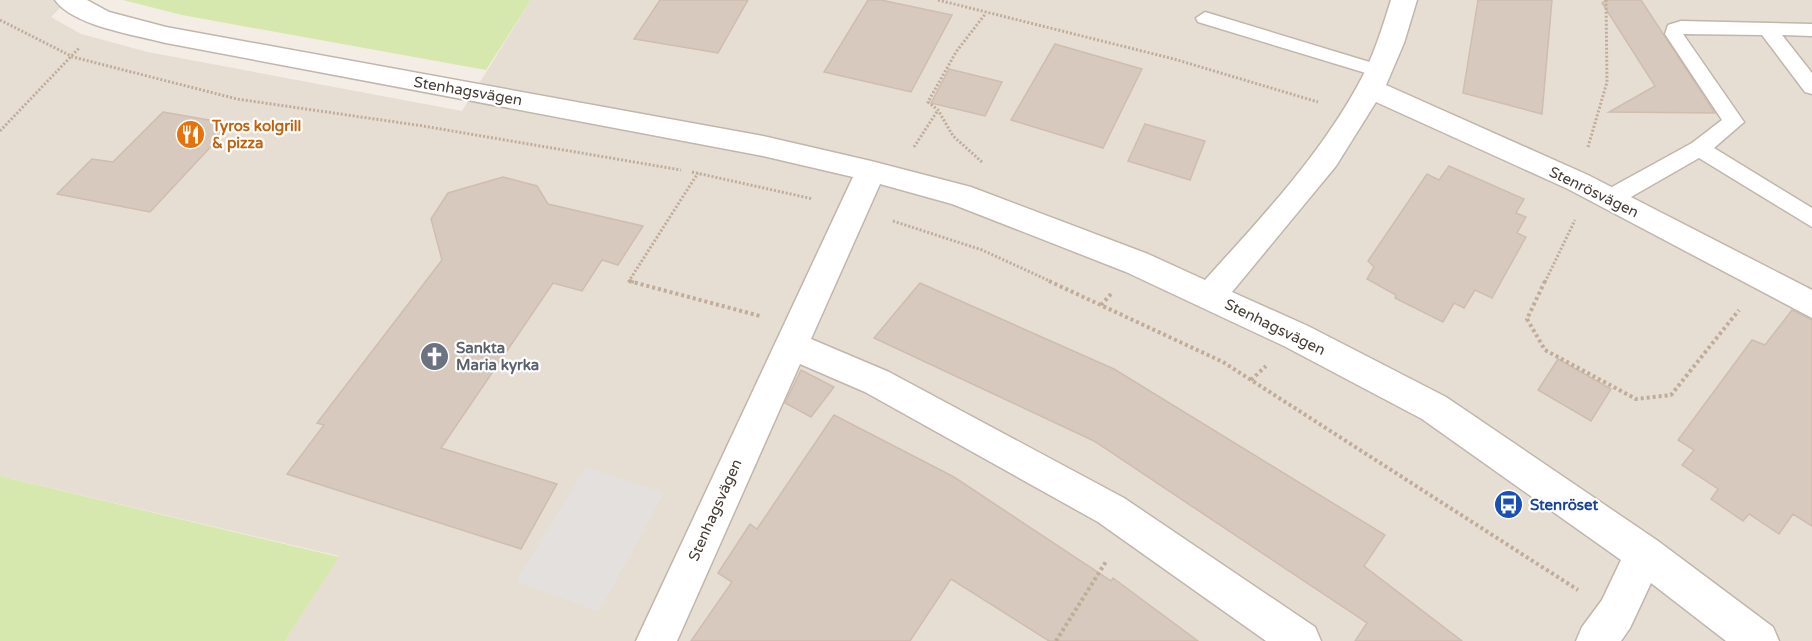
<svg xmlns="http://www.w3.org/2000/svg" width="1812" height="641" viewBox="0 0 1812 641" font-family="'Varela Round',sans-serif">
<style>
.residential{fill:#e7ded3}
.green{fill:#d6e8ad}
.parking{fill:#e3e0dd}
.building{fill:#d7c9bd;stroke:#cfbdae;stroke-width:1.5}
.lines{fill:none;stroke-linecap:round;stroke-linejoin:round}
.service-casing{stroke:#c1b6ab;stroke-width:3}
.minor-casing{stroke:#c1b6ab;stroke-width:3}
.path-far1{stroke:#c0ac99;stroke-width:3;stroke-dasharray:2 2;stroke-linecap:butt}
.path{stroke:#c0ac99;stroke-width:4;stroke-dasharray:3 3;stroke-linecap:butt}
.service{fill:#fff;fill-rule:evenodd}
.minor{fill:#fff;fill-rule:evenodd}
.labels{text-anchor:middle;stroke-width:4.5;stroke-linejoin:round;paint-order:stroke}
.street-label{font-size:15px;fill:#453c35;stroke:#fff}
.food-label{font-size:15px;font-weight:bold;fill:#c56008;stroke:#fff;text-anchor:start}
.worship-label{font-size:15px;font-weight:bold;fill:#5b616d;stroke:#fff;text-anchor:start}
.transit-label{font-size:15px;font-weight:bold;fill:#164399;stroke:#fff;text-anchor:start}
</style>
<rect width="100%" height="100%" fill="#f3ede5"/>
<path class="residential" d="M0 0H68L51 17 81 34 148 52 462 111 531 0H1812V641H285L339 556 0 476Z"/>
<path class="green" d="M123 0H531L486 70 182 15Z
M0 476 339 557 285 641H0Z"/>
<path class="parking" d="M586 467 664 493 599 612 516 581Z"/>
<path class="building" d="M660 0H748L718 53 634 39Z
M868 0H881L952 15 911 92 824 72Z
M1478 0H1552L1542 114 1463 93Z
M1606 0H1641L1715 113 1609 112 1655 86 1602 3Z
M1055 44 1142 69 1103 148 1011 120Z
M949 69 1002 82 985 116 931 103Z
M163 112 232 124 150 212 57 194 92 159 113 162Z
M1145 124 1205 141 1190 180 1128 161Z
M1449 166 1524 199 1516 213 1526 217 1517 233 1526 237 1492 298 1475 290 1464 308 1454 303 1443 322 1395 298 1396 295 1367 279 1374 267 1368 261 1427 174 1439 180Z
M503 177 537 186 548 204 643 226 618 265 602 260 582 291 553 283 441 448 557 484 521 549 287 474 324 425 317 423 442 260 431 219 448 193Z
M920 283 1114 369 1385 535 1364 566 1462 641H1355L1367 623 1094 441 874 338Z
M1792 310 1812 320V526L1793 514 1779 534 1749 514 1743 521 1711 499 1718 489 1682 465 1694 450 1678 440 1752 340 1765 345Z
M1558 359 1611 389 1591 421 1538 390Z
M801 370 834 387 811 417 785 403Z
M834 415 954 477 1111 581 1113 578 1198 641H1049L951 579 910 641H691L732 582 718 573 750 524 757 529Z"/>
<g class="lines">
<defs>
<path id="service" d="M1205 12 1386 67 1389 71 1386 75 1379 77 1198 22 1196 18Z
M1681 21 1812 24V36L1782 35 1812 73V94L1805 92 1762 35 1683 34 1744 122 1714 148 1812 208V227L1699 158 1617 205 1609 207 1601 205 1598 199 1601 193 1692 143 1722 120 1665 34 1668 25Z"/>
<path id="minor" d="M55 0H87L109 12 166 27 763 136 871 161 971 187 1148 254 1205 280C1260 219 1318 158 1358 85 1373 58 1382 29 1391 0H1417L1404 43 1386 85 1588 175 1812 290V318L1568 189 1376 102 1336 166 1232 292 1308 326 1446 397 1658 541 1773 627 1779 641H1726L1651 583 1630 628 1621 641H1576L1582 627 1602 600 1621 560 1422 419 1284 346 1126 272 952 204 880 184 811 339 889 372 1124 498 1315 627 1321 641H1266L1098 522 865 392 800 364 677 641H636L853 177 763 156 166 43C136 35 73 26 55 0Z"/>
</defs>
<use href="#service" class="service-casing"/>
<use href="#minor" class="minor-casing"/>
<path class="path-far1" d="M938 0 1174 59 1318 102
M0 20 73 57 237 99 423 126 681 170
M0 131 80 47
M914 147 938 110
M1588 147 1607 82 1606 0
M982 162 953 136 938 110 928 102 956 52 986 13
M692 172 813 199
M893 221 982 250 1052 282
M634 282 629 281 698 173
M1545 282 1575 220"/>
<path class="path" d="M629 281 760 316
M1049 281 1223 362 1578 590
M1545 281 1527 319 1545 350 1636 399 1671 395 1739 310
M1101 305 1111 294
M1251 380 1266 366
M1056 641 1107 560"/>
<use href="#service" class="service"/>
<use href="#minor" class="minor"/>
</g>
<defs>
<symbol id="restaurant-disc" viewBox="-11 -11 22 22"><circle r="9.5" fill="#e8710a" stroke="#fff"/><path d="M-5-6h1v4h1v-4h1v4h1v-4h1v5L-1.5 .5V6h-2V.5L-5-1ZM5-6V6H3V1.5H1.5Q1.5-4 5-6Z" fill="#fff"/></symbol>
<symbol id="church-disc" viewBox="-11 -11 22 22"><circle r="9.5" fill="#6b7280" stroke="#fff"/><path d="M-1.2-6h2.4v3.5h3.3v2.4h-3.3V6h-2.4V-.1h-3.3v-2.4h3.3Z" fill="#fff"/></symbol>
<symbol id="bus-disc" viewBox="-11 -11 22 22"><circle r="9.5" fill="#1a4fb4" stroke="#fff"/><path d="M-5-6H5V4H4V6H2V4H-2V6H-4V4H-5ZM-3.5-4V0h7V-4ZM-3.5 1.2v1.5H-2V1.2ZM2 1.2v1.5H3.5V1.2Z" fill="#fff"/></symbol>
</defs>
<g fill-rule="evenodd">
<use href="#restaurant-disc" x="174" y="118" width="33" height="33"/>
<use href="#church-disc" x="418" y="340" width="33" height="33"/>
<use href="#bus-disc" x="1492" y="488" width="33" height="33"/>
</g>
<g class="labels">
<g class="street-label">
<text transform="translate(468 91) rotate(10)" y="5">Stenhagsvägen</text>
<text transform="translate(1594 192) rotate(26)" y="5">Stenrösvägen</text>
<text transform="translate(1275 327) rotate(26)" y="5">Stenhagsvägen</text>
<text transform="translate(715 510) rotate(-66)" y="5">Stenhagsvägen</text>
</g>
<g class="food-label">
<text x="212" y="131">Tyros kolgrill<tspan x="212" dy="17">&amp; pizza</tspan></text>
</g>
<g class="worship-label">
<text x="456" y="353">Sankta<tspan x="456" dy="17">Maria kyrka</tspan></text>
</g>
<g class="transit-label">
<text x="1530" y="510">Stenröset</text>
</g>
</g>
</svg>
